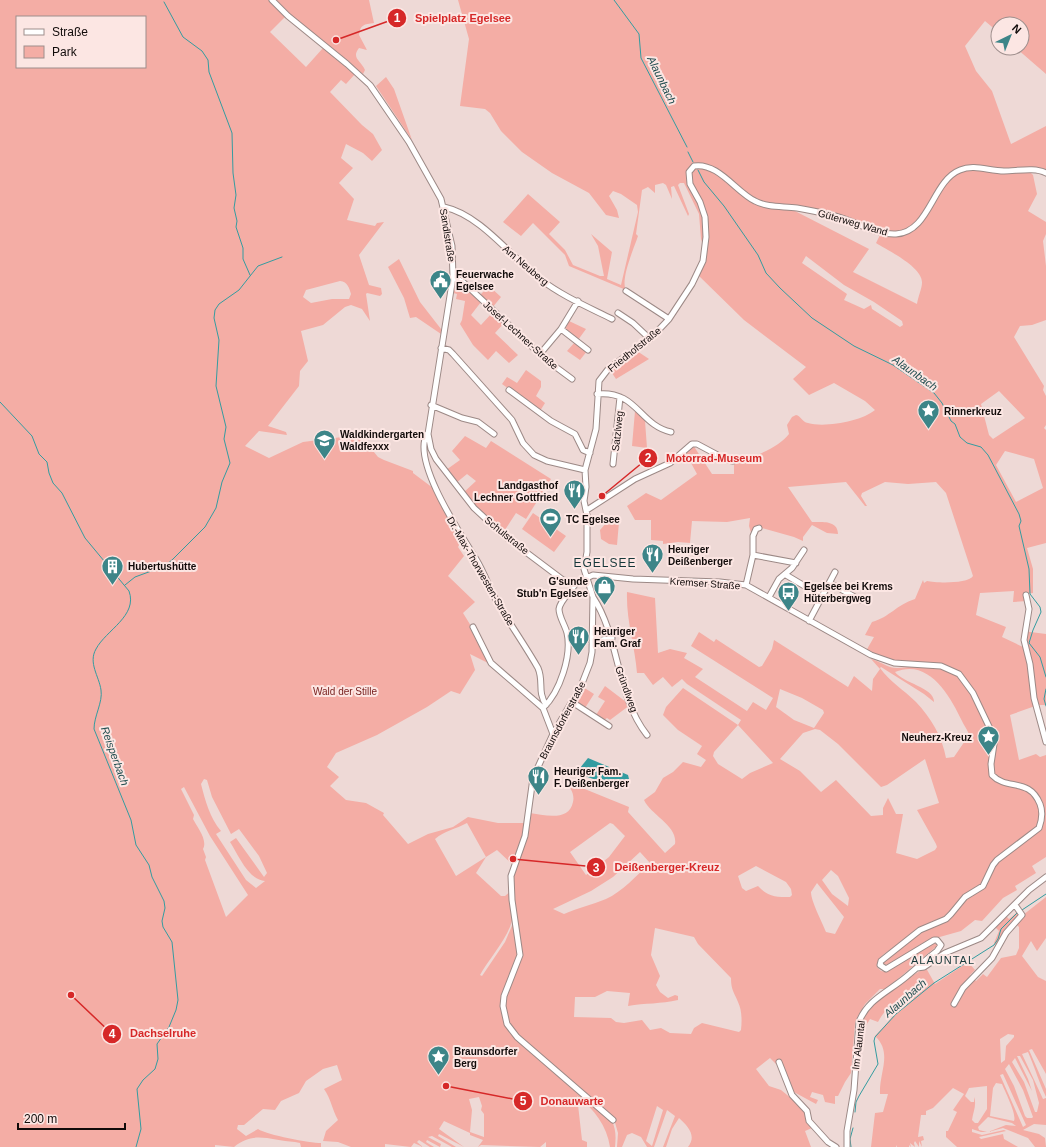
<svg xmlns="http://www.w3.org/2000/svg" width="1046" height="1147" viewBox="0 0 1046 1147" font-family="Helvetica,sans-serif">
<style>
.green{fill:#f4ada5;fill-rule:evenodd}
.water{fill:#339ca0}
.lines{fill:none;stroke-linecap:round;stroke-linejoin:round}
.stream{stroke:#339ca0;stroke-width:1}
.minor-casing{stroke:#9c8986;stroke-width:7}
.minor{stroke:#fff;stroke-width:5}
.labels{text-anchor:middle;stroke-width:4;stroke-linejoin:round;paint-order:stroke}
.street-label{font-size:10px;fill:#110b0a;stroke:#fce6e3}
.poi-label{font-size:10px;font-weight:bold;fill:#110b0a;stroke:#fce6e3;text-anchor:start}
.park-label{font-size:10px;fill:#761d1b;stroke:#fce6e3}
.water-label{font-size:11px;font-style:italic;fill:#214e50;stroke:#fce6e3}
.neighbourhood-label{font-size:11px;letter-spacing:1px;fill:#16383a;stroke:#fce6e3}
.quarter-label{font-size:12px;letter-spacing:1px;fill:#16383a;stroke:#fce6e3}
.leader{fill:none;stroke:#d62828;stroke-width:1.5}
.callout-dot{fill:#d62828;stroke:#fce6e3;stroke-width:1.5}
.mark-label{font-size:12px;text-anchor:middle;font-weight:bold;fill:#fff}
.callout-label{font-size:11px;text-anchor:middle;font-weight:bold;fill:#d62828;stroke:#fce6e3;stroke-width:4;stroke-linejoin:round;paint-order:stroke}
</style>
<rect width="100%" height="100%" fill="#eed9d6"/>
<path class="green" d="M0 0H369L374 23C364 24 360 25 359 35L367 50 359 48C351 58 361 61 365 70L363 74 288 14 270 32 306 67 323 48 355 74 346 84 341 80 330 92 362 125 373 134 382 150 372 161 363 153 346 144 341 158 353 168 339 183 354 199 347 220 375 226 377 223 384 222 359 255 369 285 381 288 382 294 380 296 367 293 366 294 370 321 362 309 351 305 345 307 323 325 301 331 308 361 300 371 299 386 268 426 286 432 287 435 259 431 245 446 269 458 303 442 350 436 365 441 378 457 384 460 413 471V473L433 488 462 539 458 547 464 556 448 576 475 602 463 613 479 639 490 664 470 654 475 670 460 694 451 691 427 707 377 735 336 753 327 767 339 777 330 786 346 800 366 803 384 813 383 815 408 844 428 834 453 827 468 817 498 823H525L521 849 513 865 497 850 486 857 476 873 501 896H505L511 891C511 898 513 906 513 913 513 933 490 957 480 975L482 976 505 942 514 921 518 951 516 965H518L521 955 520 943 512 882 515 866 523 849 529 813C545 815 569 822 573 802 575 794 570 787 565 781L629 807 628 812 665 853 675 844C678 826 651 815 644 800L655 792 663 778 673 772 683 762 701 767 706 760 697 754 702 746 678 730 663 715 666 707 683 688 738 725 714 752 713 756 718 764 742 779 750 773 773 763 738 725 741 720 687 684 682 679 672 687 663 677 653 685 644 673H637C635 646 626 620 627 592L655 598 658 653 670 649 687 653 684 658 703 669 695 677 747 711 753 702 766 710 773 698 691 646 699 632 714 642 716 639 759 667 762 666 772 649 774 640 848 687 854 676 872 691 873 679 880 669 871 659C880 661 889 669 898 668 917 666 934 664 952 672L953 669C934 660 915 664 895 661 885 660 875 655 866 651L874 637 865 635 872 622C890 617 896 605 915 599L923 580 924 583 927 581C936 583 968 584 973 576L946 493 936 482 908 484 885 482 862 493 861 496 867 506H865L846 482 788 487 812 522C822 522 838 520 838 534L827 533 812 525 803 537V541L794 537 758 527 753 532 752 536 749 526 750 518 727 522 692 521 690 543 678 542 663 544V541L651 540V520H635L627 506 646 493 661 500 697 474 685 452 693 445 712 474H734V460C752 459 778 448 789 434L787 425 792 417 796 415C801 416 802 422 808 423 825 428 862 421 875 410L865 401 834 383 809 395 793 379 806 367 744 320 698 275 705 262 708 236H705L704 248 701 239 699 214 684 183H680L678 185 689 214 688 216 674 186 671 187 672 199 666 185 663 183 655 185V193L648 187 642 190 636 234 638 236C634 248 620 280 626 290L569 266 565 255 533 223 521 236 503 222 528 194 560 222 549 234 565 250 573 265 600 276H604L598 246 591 234 612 252 607 279 621 285 638 212 637 205 621 194 613 191 609 196 617 210 619 218 606 215 589 193 552 173 522 152 501 131 490 113 485 109 460 106 469 39 458 0H1046V74L1016 48H1022V24H998V32L985 21 965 46 976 71 992 91 1011 144 1046 126V171L1037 168 1001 169 984 167 991 172H1030L1033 175 1037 194 1028 211 1046 222V234L1043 241 1046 266V320L1032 325 1020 326 1014 337 1044 386 1043 390 1046 396V425L1044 428 1046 430V543L1027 548 1033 569V593L1025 594 1027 601 1013 602 1014 591 980 593 976 615 1006 627 1002 637 1023 647 1022 640 1023 631 1046 634V705H1038L1010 715 1019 760 1036 754 1040 757 1046 755V857L1032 866 1036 873 1015 886 1017 890 1003 898 982 921 975 920 961 931 929 940 888 965 884 964V962L903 947 900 944C890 951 878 954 877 967L881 971 887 972 903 960 934 943 938 945 892 984 885 989H880L865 1004 858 1016 855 1023 851 1073 845 1082 838 1096H835V1104L825 1102 823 1095 812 1092 810 1097 818 1100 816 1104 792 1091 781 1062 776 1064 770 1058 756 1069 769 1086 781 1090 802 1107 806 1112 808 1123 812 1128 805 1131 811 1147H688C697 1136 688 1126 679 1118L672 1129 666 1147H663L675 1116 667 1110 654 1147H647L641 1137 632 1133 627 1135 622 1147H617L618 1133 614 1119 612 1121C616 1130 616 1137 615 1147H610C607 1126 594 1109 577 1096L582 1140 587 1142V1147H546V1142L540 1147 481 1145 478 1147 483 1140 470 1135V1133L444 1121 439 1129 464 1147 439 1134 438 1136 456 1147H452L432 1136 428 1137 441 1144 440 1147 427 1140 426 1142 434 1147H430L419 1140 417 1142 423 1147 414 1143 411 1147 385 1144V1147H351L338 1142 323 1141 326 1131 338 1120C332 1109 331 1099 324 1089L342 1080 337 1065 323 1069 306 1081 299 1093 281 1101 275 1110 263 1109 244 1125H238L237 1129 246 1136 258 1129C267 1135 310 1143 321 1143V1147H301L300 1143 295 1142C271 1141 254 1130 234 1147L215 1145V1147H0ZM17 17H145V67H17ZM791 209 834 217 881 233 876 243C887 250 923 267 922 283 922 288 918 297 917 304L853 272 869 249ZM806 256 844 285 874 302 902 321 903 325 900 327 872 309 871 305 864 309 844 300 847 294 802 263ZM340 281C348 282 349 288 351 294L349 299H332L311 303 303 297 306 290ZM999 391 1025 418 993 439 989 435 981 404ZM1005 451 1034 459 1043 488 1016 502 996 465ZM881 667 924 694 934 702C935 688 903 683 895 672 929 658 950 696 962 721 964 726 968 730 969 735L954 757 946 758C942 736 931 718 916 702 904 690 890 682 880 668ZM780 689 802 698 823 710 824 713 814 728 794 720 776 707ZM815 729 820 730 838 744 881 787 887 785 925 759 939 803 917 810 936 844 937 847 935 850 917 859 896 853 903 814H896L888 798 883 808V815L871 816 836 780 821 792 800 771 780 759 803 733ZM204 779 207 780 212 797 231 834 239 829 259 856 267 873 264 877 236 838 230 842C238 854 248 880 265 881L256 888 246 880 216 834 221 831C210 818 205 800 201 784ZM184 787 210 836 248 895 226 917 205 860 206 857 203 849C208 840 197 827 193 819L194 815 181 789ZM467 823 486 857 456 876 435 839C444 831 456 829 467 823ZM610 823 613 824 625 836 609 857 586 875 570 852ZM640 852 650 863C637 875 622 892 606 899 592 905 577 908 564 914L553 909 591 891 613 877ZM756 866 786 882 791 889 792 895 790 897C776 897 768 897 758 886L746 891 742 888 738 876ZM831 870 838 876 849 898 848 906 832 894 822 880ZM817 883 844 917 835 934 826 932C822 922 811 901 811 892ZM655 928 694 937 698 944 731 978C731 990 734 992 738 1002 742 1010 742 1021 741 1030L739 1032 702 1023 694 1028 691 1034 670 1033 661 1028 650 1030 642 1020 624 1023 616 1022 611 1018 574 1017 575 997H595L607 991 630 993 628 1006C645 1003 661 1004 678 1000V996L675 995 668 998 660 992 656 985 660 976 651 955ZM479 1097 482 1106 481 1110 484 1114V1137L470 1132 472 1110 469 1099ZM657 1106 663 1110 652 1146 646 1141Z
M386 77 394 89 412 140 376 86Z
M399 259 420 302 441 329V334L416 317 410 318 404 298 388 267Z
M457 280 481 302 471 315 481 325 492 313 504 323 495 333 518 355 509 363 496 351 488 360 473 345 460 324 462 320 465 301 456 299 457 294 453 293 455 282Z
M489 286 501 297 492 308 479 296Z
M569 321 586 329 578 340 565 330Z
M575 342 587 351 580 360 567 351Z
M637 351 649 359 616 379 610 370Z
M526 370 541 381V387L536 396 545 403 540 411 502 384 507 377 517 383Z
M635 411 645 421 647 448 632 446Z
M465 436 486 448 491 441 551 479 526 519 516 513 503 533 475 507 463 493 476 481 467 474 456 483 446 470 460 460 452 451Z
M533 513 566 536 554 552 522 529Z
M607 522H619L617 545 609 544 601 539 600 530Z
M605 686 630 705 610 720 607 718 604 720 596 715 605 701 598 697Z
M583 687 594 694 585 708 575 701Z
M1046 897V938L1037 951 1031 941 1022 956 1038 977 1046 981V1074L1032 1049 1029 1050 1046 1089V1097C1039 1082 1035 1068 1028 1052L1022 1054 1043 1099 1046 1098V1125L1034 1124 1023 1130 1039 1134 1045 1138 1046 1147H1035L1028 1138 1003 1128 988 1132 1006 1125 1016 1126 1012 1123 988 1117 978 1127 979 1130 987 1132H981L972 1129V1132L982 1135 1004 1130 1006 1131 979 1137 981 1139 1003 1134 1004 1139 1018 1147H957L946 1137V1131H948L957 1112 953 1110 964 1094 953 1088 933 1108 926 1111V1115H921L918 1137 923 1136 924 1140 921 1141 922 1147 919 1141V1147L915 1141 914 1143 915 1147 910 1143 911 1147 909 1145V1147H897L896 1145V1147H871L875 1113 883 1112 888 1094H880C879 1072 893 1053 875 1036L888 1022 901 1006C888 1007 884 1011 878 1022L870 1019 865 1027 864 1042H859C860 1035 859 1026 862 1021 871 1002 907 977 926 968L935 984 968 962 975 970 970 975 976 981 983 974 987 977 1001 958 1016 955 1019 948V927L1014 922 997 946 994 943 999 931 995 927 1006 916 1009 919 1019 911 1023 915ZM1008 1034 1014 1035V1037L1006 1046 1005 1060 1001 1063 1000 1039ZM1017 1056H1020L1033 1080 1039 1103 1037 1112H1035L1024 1082 1012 1062 1015 1058 1032 1091 1028 1079ZM1009 1064 1023 1090 1033 1117 1032 1118H1027L1025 1116 1014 1086 1005 1069ZM1003 1074 1026 1125 1023 1127 1000 1075ZM996 1083 1002 1084C1005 1092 1017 1114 1014 1121L990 1116 993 1088ZM987 1086V1109L978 1123H975L972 1120C973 1112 977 1105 974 1097V1102H971L965 1096 969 1088Z"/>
<path class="water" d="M588 758 628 775 629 779 622 789 576 773Z"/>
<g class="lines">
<path class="stream" d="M614 0 639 34 641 58 687 147
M164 2 183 37 202 51 208 60 209 72 232 133 233 173 236 195 234 208 237 221 236 227 243 248V259L250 275
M688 152 693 162
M698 170 704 182 724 206 758 255 766 273 780 288 812 318 854 346 893 365 934 393 942 403 951 421 955 424 960 437 967 443 981 447 988 455 1019 514 1021 521 1019 526 1029 569 1030 594 1040 607 1041 612 1033 630 1029 643 1040 657 1046 677
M0 402 32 436 39 454 47 462 49 473 53 483 62 493 85 538 129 591C138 616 106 630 96 649 88 663 99 676 101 690 103 702 94 716 94 729L131 820 136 845 149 865 152 877 164 901 165 908 162 921 163 927 172 942 178 1000 176 1010 169 1027 157 1044 158 1059 155 1069 143 1080 137 1089 141 1129 136 1147
M125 585 135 577 165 566 173 559 205 527 216 508 222 482 230 463 224 439 226 427 216 386 219 340 214 318 215 310 219 304 239 290 258 266 282 257
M1046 689 1044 699 1046 706
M1022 910 1046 894
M855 1112 856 1102 859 1096 878 1064 874 1041 875 1037 896 1014 934 983 994 945 998 939 1001 929 1017 913
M851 1147 850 1139 853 1128"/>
<defs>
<path id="minor" d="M272 0 288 16 347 64 370 85 409 142 441 199 452 246 453 277 428 434 431 449 436 459 474 508 502 534 563 580 576 583 593 575 633 579 720 582 746 585 871 655 894 663 941 666 959 674 973 693 994 737V744L991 764 992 775C1007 791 1029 777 1040 804 1043 812 1042 820 1039 828L997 860 993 865 983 886 965 897 951 914 946 919 920 930 881 961 880 965 886 969 934 940H937L941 945 937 951C926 959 916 969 906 977 888 992 867 1000 859 1022L854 1090 847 1131V1147
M444 207C481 215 511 257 540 279 562 296 588 307 612 319
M453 277 463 282 545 359 572 379
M626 291 669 319
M618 313 633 323 650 339
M561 329 588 350
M441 348 449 350 453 354 512 420 523 443 534 455 547 461 585 470
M540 354 561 329 578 301
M509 390 551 421 575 434 583 450 590 453
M597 394C637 390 639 425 671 432
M431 405 462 418 478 422 494 434
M427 434C411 461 462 536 476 559 484 572 489 587 496 600 509 623 525 645 538 668 544 682 537 691 546 705
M613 464 620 397
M587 510 635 479 670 463 692 444H697L727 460 733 461
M753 555 796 563
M786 575 823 597
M830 583 860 600
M746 585 753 555V536L756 529 759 528
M1026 595 1029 609 1024 640 1030 664 1034 698 1046 742
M593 597C620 638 616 696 647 735
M769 597 779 579 792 568 804 550
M809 621 835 572
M473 627 491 663 543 708 553 734
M592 642 612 638
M572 702 609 726
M543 708C560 692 572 655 567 633 565 625 559 617 559 609 560 600 572 591 576 583
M917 968 924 967 945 953 981 938 1029 890 1046 877
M954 1004 963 988 992 958 1006 933 1022 915 1015 905
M779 1062 792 1095 807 1111 809 1121 828 1142 836 1147
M613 1120 517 1037 507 1024 503 1006 504 996 520 955 512 900 511 876 525 836 533 778 553 734 581 686 590 663 592 652 593 597 584 569 587 552V515L584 501 586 487 585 470 596 429 599 381 609 368 650 339 669 319 692 284 703 261 706 237 705 217 700 202 690 184 689 172 694 166C718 162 736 192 755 201 768 208 783 206 797 208 810 210 823 213 835 216 855 221 875 235 896 234 930 232 932 181 960 170 974 164 989 171 1004 171 1017 171 1035 167 1046 173"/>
</defs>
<use href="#minor" class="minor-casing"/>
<use href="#minor" class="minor"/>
</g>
<defs>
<symbol id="civic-pin" viewBox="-11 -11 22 30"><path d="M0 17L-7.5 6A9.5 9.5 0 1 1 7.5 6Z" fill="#3d8588" stroke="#fce6e3"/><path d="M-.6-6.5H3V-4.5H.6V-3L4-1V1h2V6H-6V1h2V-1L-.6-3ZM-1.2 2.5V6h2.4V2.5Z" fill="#fff"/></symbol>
<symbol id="sight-pin" viewBox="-11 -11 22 30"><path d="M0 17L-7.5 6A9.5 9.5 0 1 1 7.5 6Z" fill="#3d8588" stroke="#fce6e3"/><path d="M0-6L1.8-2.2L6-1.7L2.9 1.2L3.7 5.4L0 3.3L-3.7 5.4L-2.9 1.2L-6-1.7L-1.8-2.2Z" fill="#fff"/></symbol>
<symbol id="school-pin" viewBox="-11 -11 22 30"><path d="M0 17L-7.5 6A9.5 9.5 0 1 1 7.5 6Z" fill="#3d8588" stroke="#fce6e3"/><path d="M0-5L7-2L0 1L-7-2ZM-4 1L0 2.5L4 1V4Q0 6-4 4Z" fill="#fff"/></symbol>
<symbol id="restaurant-pin" viewBox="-11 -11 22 30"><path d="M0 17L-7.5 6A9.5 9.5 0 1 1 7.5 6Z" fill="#3d8588" stroke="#fce6e3"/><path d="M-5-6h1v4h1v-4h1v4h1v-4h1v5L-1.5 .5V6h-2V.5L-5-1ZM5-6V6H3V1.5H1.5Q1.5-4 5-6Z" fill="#fff"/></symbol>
<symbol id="stadium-pin" viewBox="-11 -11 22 30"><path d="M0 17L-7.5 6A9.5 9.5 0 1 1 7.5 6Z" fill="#3d8588" stroke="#fce6e3"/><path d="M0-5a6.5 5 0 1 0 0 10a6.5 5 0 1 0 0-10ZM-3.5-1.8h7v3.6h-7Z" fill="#fff"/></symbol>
<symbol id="building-pin" viewBox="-11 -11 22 30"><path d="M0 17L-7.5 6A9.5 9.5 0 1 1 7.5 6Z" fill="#3d8588" stroke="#fce6e3"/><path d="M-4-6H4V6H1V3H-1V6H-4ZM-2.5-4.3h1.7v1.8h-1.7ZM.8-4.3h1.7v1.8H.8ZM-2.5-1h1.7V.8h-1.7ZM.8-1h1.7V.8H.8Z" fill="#fff"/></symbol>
<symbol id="shop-pin" viewBox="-11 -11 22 30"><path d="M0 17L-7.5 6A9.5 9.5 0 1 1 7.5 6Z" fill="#3d8588" stroke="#fce6e3"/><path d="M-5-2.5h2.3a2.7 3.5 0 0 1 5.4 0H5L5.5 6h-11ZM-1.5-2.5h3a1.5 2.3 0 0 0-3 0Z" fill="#fff"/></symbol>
<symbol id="bus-pin" viewBox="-11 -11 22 30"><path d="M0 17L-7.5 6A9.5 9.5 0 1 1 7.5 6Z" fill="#3d8588" stroke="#fce6e3"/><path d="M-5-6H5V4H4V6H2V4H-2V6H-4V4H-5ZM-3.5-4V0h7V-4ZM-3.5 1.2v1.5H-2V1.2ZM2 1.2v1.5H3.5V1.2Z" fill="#fff"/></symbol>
</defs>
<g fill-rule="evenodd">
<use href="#civic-pin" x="428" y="268" width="25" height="34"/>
<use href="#sight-pin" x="916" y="398" width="25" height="34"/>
<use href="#school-pin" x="312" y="428" width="25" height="34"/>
<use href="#restaurant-pin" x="562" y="478" width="25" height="34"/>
<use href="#stadium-pin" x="538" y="506" width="25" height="34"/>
<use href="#restaurant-pin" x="640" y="542" width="25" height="34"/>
<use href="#building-pin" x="100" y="554" width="25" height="34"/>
<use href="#shop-pin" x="592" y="574" width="25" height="34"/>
<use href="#bus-pin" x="776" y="580" width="25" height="34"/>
<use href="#restaurant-pin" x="566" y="624" width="25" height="34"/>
<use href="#sight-pin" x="976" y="724" width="25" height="34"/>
<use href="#restaurant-pin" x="526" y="764" width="25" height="34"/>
<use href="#sight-pin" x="426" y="1044" width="25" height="34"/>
</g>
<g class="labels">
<g class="street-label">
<text transform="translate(853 222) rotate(16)" y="4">Güterweg Wand</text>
<text transform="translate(448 235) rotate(81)" y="4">Sandlstraße</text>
<text transform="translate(526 265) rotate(40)" y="4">Am Neuberg</text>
<text transform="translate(521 335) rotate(42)" y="4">Josef-Lechner-Straße</text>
<text transform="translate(634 349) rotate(-39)" y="4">Friedhofstraße</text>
<text transform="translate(617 431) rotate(-84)" y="4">Satzlweg</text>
<text transform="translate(507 535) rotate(39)" y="4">Schulstraße</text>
<text transform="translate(481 571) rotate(60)" y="4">Dr.-Max-Thorwesten-Straße</text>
<text transform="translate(705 583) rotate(4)" y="4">Kremser Straße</text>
<text transform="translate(627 689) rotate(70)" y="4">Gründlweg</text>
<text transform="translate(562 720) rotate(-62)" y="4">Braunsdorferstraße</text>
<text transform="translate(858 1045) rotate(-83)" y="4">Im Alauntal</text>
</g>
<g class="poi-label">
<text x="456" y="278">Feuerwache<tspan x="456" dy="12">Egelsee</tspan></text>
<text x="944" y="415">Rinnerkreuz</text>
<text x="340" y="438">Waldkindergarten<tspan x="340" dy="12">Waldfexxx</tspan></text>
<text x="558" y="489" text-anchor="end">Landgasthof<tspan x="558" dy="12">Lechner Gottfried</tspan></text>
<text x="566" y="523">TC Egelsee</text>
<text x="668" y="553">Heuriger<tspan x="668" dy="12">Deißenberger</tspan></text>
<text x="128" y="570">Hubertushütte</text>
<text x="588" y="585" text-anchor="end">G'sunde<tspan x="588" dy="12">Stub'n Egelsee</tspan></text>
<text x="804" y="590">Egelsee bei Krems<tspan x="804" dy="12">Hüterbergweg</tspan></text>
<text x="594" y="635">Heuriger<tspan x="594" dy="12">Fam. Graf</tspan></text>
<text x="972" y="741" text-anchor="end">Neuherz-Kreuz</text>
<text x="554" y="775">Heuriger Fam.<tspan x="554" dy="12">F. Deißenberger</tspan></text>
<text x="454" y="1055">Braunsdorfer<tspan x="454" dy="12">Berg</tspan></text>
</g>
<g class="park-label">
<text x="345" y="695">Wald der Stille</text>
</g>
<g class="water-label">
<text transform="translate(662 80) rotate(64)" y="4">Alaunbach</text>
<text transform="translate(915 373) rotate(35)" y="4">Alaunbach</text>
<text transform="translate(115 756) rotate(70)" y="4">Reisperbach</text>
<text transform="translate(905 998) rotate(-41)" y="4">Alaunbach</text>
</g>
<g class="neighbourhood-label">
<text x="943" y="964">ALAUNTAL</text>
</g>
<g class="quarter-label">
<text x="605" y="567">EGELSEE</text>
</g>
</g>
<path class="leader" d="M336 40L397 18M602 496L648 458M513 859L596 867M71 995L112 1034M446 1086L523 1101"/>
<g class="callout-dot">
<circle cx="336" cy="40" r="4"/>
<circle cx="602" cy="496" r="4"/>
<circle cx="513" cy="859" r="4"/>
<circle cx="71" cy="995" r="4"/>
<circle cx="446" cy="1086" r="4"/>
<circle cx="397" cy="18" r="10"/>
<circle cx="648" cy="458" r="10"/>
<circle cx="596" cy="867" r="10"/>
<circle cx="112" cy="1034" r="10"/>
<circle cx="523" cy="1101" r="10"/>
</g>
<g class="mark-label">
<text x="397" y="22">1</text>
<text x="648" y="462">2</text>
<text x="596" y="872">3</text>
<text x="112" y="1038">4</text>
<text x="523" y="1105">5</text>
</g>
<g class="callout-label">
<text x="463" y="22">Spielplatz Egelsee</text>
<text x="714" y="462">Motorrad-Museum</text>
<text x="667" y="871">Deißenberger-Kreuz</text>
<text x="163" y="1037">Dachselruhe</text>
<text x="572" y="1105">Donauwarte</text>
</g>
<rect x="16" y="16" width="130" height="52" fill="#fce6e3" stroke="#9e8e8c"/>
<rect x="24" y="29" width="20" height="6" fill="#ffffff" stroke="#9e8e8c"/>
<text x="52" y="36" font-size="12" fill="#110b0a">Straße</text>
<rect x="24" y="46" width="20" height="12" fill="#f4ada5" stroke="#9e8e8c"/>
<text x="52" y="56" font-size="12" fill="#110b0a">Park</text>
<g transform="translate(1010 36) rotate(43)"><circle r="19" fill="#fce6e3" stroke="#9e8e8c"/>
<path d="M0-3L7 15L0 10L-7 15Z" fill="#3d8588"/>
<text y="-6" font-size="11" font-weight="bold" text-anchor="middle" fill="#110b0a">N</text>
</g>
<path d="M18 1123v6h107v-6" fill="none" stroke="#110b0a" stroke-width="2"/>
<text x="24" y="1123" font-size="12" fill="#110b0a" stroke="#fce6e3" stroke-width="3" paint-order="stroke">200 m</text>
</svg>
